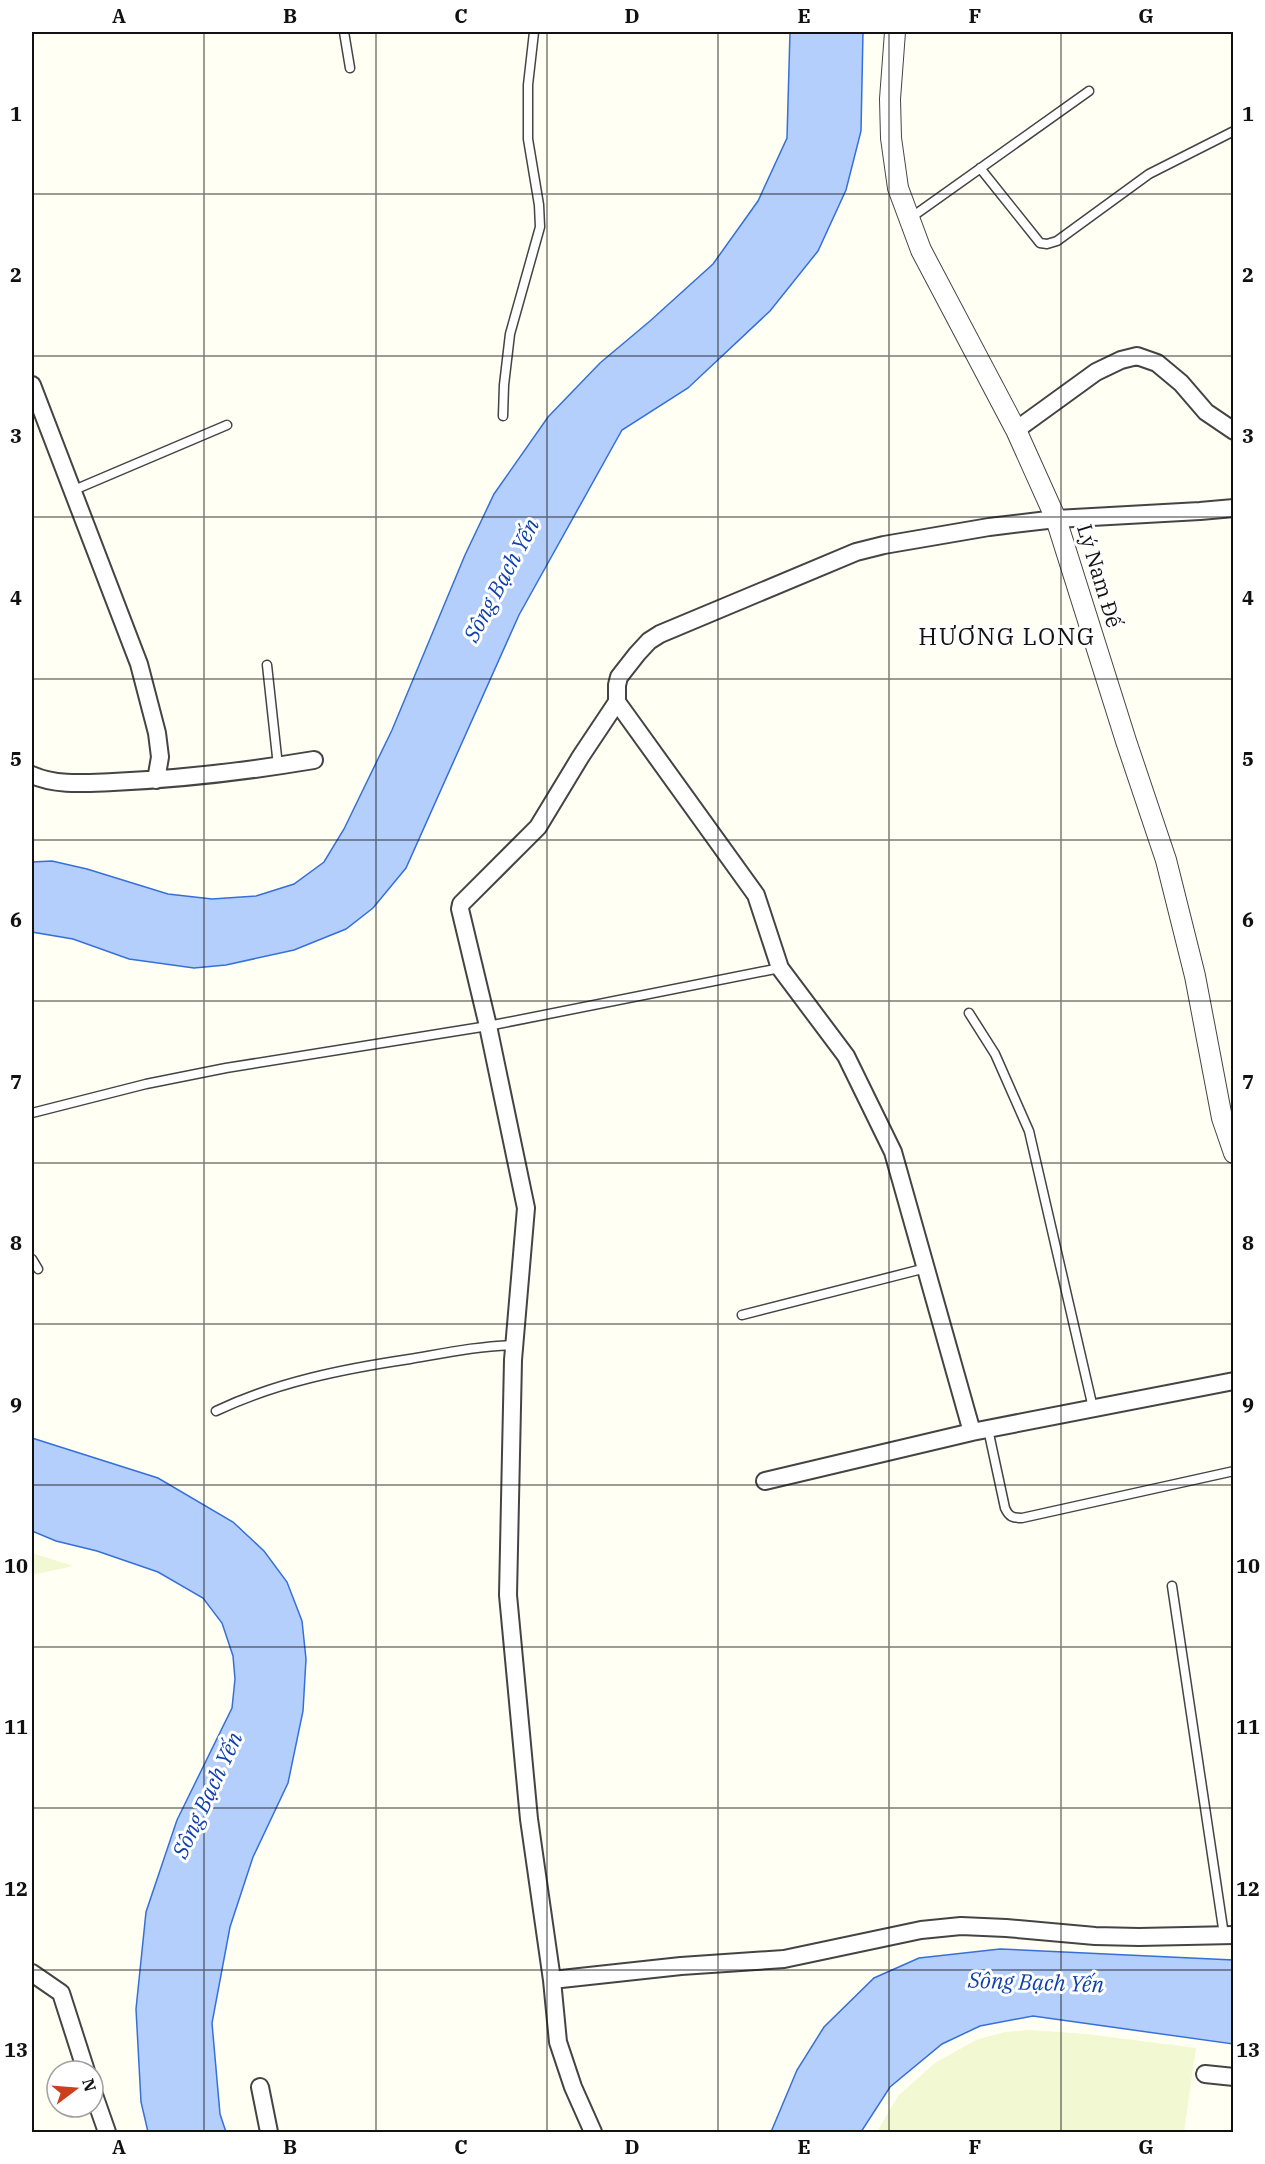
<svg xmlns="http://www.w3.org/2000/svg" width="1265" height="2164" viewBox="0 0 1265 2164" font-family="'IBM Plex Serif',serif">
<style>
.farmland{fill:#f2f8d1}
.water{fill:#b4cffb;stroke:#3570d8;stroke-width:1.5}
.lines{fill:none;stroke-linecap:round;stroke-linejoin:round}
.service-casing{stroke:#444;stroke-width:11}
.minor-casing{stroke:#444;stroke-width:20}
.tertiary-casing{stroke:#444;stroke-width:22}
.service{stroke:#fff;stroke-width:8}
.minor{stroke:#fff;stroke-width:16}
.tertiary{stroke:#fff;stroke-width:20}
.grid{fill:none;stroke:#111;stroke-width:1.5;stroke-opacity:0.55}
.labels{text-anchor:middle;stroke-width:6;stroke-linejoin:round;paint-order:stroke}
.street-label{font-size:21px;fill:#111;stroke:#fff}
.water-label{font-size:22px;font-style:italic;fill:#0e41ae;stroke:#fff}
.quarter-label{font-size:24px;letter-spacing:1.5px;fill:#111;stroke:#fff}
.neatline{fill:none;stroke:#111;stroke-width:2}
.grid-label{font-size:20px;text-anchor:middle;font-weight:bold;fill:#111}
</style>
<rect width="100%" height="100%" fill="#fffff4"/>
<path class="farmland" d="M32 1553 73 1566 32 1575Z
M1030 2030 1086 2034 1196 2048 1184 2132H877L898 2096 935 2063 976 2040 1005 2032Z"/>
<path class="water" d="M790 32H863L861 131 846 190 818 251 770 311 688 388 622 430 519 615 406 868 373 908 346 929 294 950 226 965 194 968 129 959 73 939 32 932V862L52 861 87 869 168 894 212 899 256 896 294 884 324 862 344 829 392 730 465 555 494 494 548 417 600 363 650 321 713 264 758 201 787 138Z
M32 1438 158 1478 233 1522 264 1551 287 1582 302 1621 306 1659 303 1711 288 1783 253 1857 230 1927 212 2023 220 2114 226 2132H148L141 2102 136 2009 146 1912 177 1820 232 1708 235 1679 233 1656 222 1623 203 1598 158 1572 97 1551 56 1541 32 1531Z
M1000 1949 1233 1960V2044L1033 2016 980 2026 942 2044 890 2087 861 2132H771L797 2070 824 2027 874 1978 919 1958Z"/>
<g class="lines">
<defs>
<path id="service" d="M344 32 350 68
M980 168 1040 243 1047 244 1057 241 1149 174 1234 131
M909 219 1089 91
M503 416 504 385 510 334 540 227 539 205 528 139V85L534 32
M74 490 227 425
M267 665 278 766
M969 1013 995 1054 1029 1131 1093 1408
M32 1113 146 1084 226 1068 488 1026 780 968
M32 1259 38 1269
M742 1315 926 1268
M216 1411C277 1382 343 1369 410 1359 445 1353 478 1346 514 1345
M988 1429 1005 1508C1009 1517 1013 1518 1022 1518L1234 1471
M1172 1586 1224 1935"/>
<path id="minor" d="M32 385 139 664 157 733 160 757 156 780
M1016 430 1096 372 1121 360 1137 356 1157 363 1181 383 1206 412 1234 431
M617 702 756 895 780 968 846 1056 893 1152 972 1432
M32 775C56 786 86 783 113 782 180 779 248 771 314 760
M765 1481 972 1432 1234 1381
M32 1973 61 1993 86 2071
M552 1980 681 1966 784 1959 921 1930 961 1926 1006 1928 1095 1936 1139 1937 1234 1935
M1205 2074 1234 2077
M260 2087 269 2132
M93 2092 107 2132
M593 2132 573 2087 558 2042 552 1980 529 1819 508 1595 513 1360 526 1208 488 1026 460 909 461 904 538 827 581 756 617 702V685L619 677 637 654 649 641 660 634 856 552 884 545 989 527 1056 519 1200 511 1234 508"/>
<path id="tertiary" d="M895 32 890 99 891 138 898 188 921 250 1016 430 1056 519 1126 741 1166 860 1195 976 1222 1118 1234 1153"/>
</defs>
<use href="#service" class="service-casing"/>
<use href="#minor" class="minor-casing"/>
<use href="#tertiary" class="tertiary-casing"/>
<use href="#service" class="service"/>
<use href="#minor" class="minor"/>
<use href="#tertiary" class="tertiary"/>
</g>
<path class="grid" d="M204 32V2132M376 32V2132M547 32V2132M718 32V2132M889 32V2132M1061 32V2132M32 194H1234M32 356H1234M32 517H1234M32 679H1234M32 840H1234M32 1001H1234M32 1163H1234M32 1324H1234M32 1485H1234M32 1647H1234M32 1808H1234M32 1970H1234"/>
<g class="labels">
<g class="street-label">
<text transform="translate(1099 576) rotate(73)" y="7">Lý Nam Đế</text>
</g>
<g class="water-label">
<text transform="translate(501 580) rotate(-62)" y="8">Sông Bạch Yến</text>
<text transform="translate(207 1795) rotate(-65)" y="8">Sông Bạch Yến</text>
<text transform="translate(1036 1982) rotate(2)" y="8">Sông Bạch Yến</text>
</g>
<g class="quarter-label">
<text x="1007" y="645">HƯƠNG LONG</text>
</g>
</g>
<rect width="1265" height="2164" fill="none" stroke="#ffffff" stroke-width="66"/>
<g transform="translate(75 2089) rotate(74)"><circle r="28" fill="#ffffff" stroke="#a0a0a0" stroke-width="1.5"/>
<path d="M0-4.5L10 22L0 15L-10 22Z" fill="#cd3e1c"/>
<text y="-9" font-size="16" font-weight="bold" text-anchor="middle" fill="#111111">N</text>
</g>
<rect x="33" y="33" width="1199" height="2098" class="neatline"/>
<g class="grid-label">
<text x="119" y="23">A</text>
<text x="290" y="23">B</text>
<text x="461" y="23">C</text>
<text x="632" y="23">D</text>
<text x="804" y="23">E</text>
<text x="975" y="23">F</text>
<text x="1146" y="23">G</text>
<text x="16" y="121">1</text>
<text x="1248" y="121">1</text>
<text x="16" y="282">2</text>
<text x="1248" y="282">2</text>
<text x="16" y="443">3</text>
<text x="1248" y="443">3</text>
<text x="16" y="605">4</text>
<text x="1248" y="605">4</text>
<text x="16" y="766">5</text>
<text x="1248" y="766">5</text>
<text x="16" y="927">6</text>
<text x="1248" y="927">6</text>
<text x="16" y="1089">7</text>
<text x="1248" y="1089">7</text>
<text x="16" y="1250">8</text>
<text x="1248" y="1250">8</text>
<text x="16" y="1412">9</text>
<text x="1248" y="1412">9</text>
<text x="16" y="1573">10</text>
<text x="1248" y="1573">10</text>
<text x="16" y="1734">11</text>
<text x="1248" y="1734">11</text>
<text x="16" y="1896">12</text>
<text x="1248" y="1896">12</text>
<text x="16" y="2057">13</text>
<text x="1248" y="2057">13</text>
<text x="119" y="2154">A</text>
<text x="290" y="2154">B</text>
<text x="461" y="2154">C</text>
<text x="632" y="2154">D</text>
<text x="804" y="2154">E</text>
<text x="975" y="2154">F</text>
<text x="1146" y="2154">G</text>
</g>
</svg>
